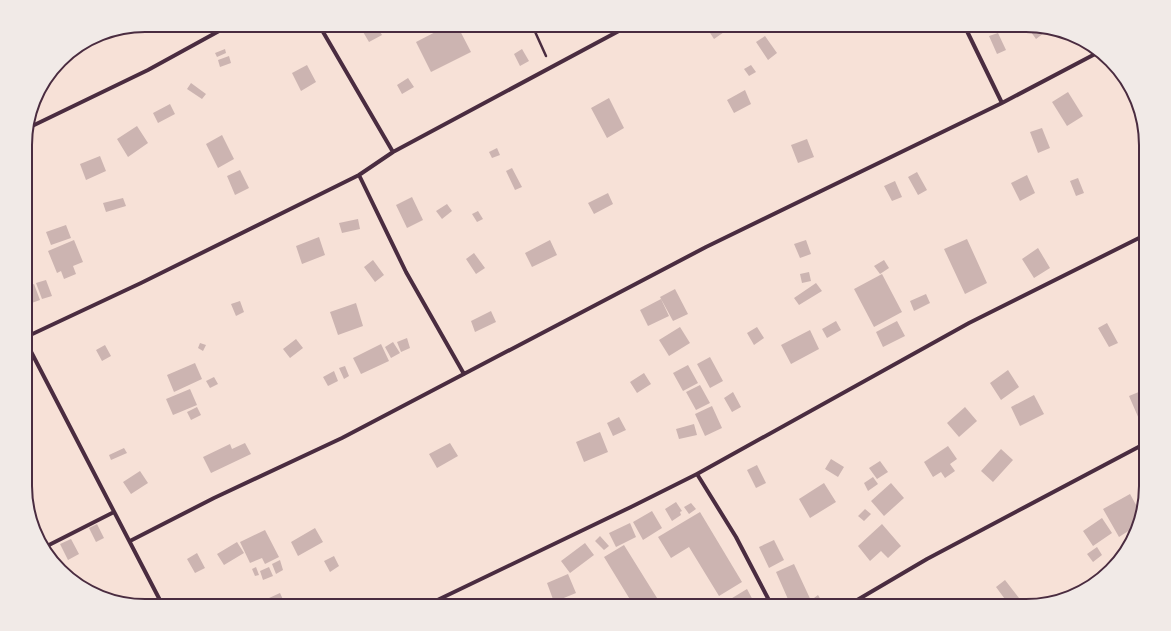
<svg xmlns="http://www.w3.org/2000/svg" width="1171" height="631" viewBox="0 0 1171 631" font-family="'Work Sans',sans-serif">
<style>
.building{fill:#ccb4b1}
.lines{fill:none;stroke-linecap:round;stroke-linejoin:round}
.path{stroke:#4a2c40;stroke-width:2.5}
.minor{stroke:#4a2c40;stroke-width:4}
.rim{fill:none;stroke:#4a2c40;stroke-width:2}
</style>
<rect width="100%" height="100%" fill="#f7e1d7"/>
<path class="building" d="M359 25H376L382 35 369 42Z
M449 25H457L471 52 431 72 416 42Z
M705 25H724L727 30 714 39Z
M981 25H994L984 31Z
M1026 25 1048 30 1036 39Z
M998 33 1006 50 997 54 989 36Z
M765 36 777 53 768 60 756 42Z
M225 49 226 53 217 57 215 53Z
M522 49 529 61 520 66 514 54Z
M229 56 231 63 220 67 218 60Z
M307 65 316 82 301 91 292 73Z
M751 65 756 72 749 76 744 69Z
M408 78 414 87 402 94 397 85Z
M191 83 206 94 202 99 187 89Z
M745 90 751 104 734 113 727 100Z
M1068 92 1083 116 1067 126 1052 102Z
M609 98 624 128 607 138 591 108Z
M170 104 175 114 158 123 153 113Z
M137 126 148 143 128 157 117 139Z
M1042 128 1050 148 1038 153 1030 132Z
M222 135 234 159 218 168 206 144Z
M807 139 814 157 798 163 791 145Z
M497 148 500 155 492 158 489 152Z
M100 156 106 171 86 180 80 164Z
M512 168 522 187 515 190 506 171Z
M240 170 249 188 235 195 227 176Z
M917 172 927 190 918 195 908 177Z
M1027 175 1035 193 1020 201 1011 183Z
M1078 178 1084 193 1076 196 1070 181Z
M895 181 902 197 892 201 884 186Z
M608 193 613 204 594 214 588 203Z
M25 195 31 207 25 210Z
M412 197 423 220 407 228 396 205Z
M123 198 126 206 106 212 103 203Z
M447 204 452 211 442 219 436 211Z
M478 211 483 219 477 222 472 214Z
M358 219 360 229 342 233 339 223Z
M66 225 71 238 51 245 46 232Z
M319 237 325 255 302 264 296 246Z
M967 239 987 283 965 294 944 249Z
M74 240 83 262 73 266 76 274 64 279 61 271 57 273 48 251Z
M550 240 557 255 532 267 525 253Z
M806 240 811 254 800 258 794 244Z
M1038 248 1050 268 1034 278 1022 259Z
M474 253 485 268 476 274 466 259Z
M373 260 384 275 375 282 364 267Z
M884 260 889 268 880 274 874 266Z
M809 272 811 281 802 283 800 274Z
M882 274 902 312 874 327 854 289Z
M46 280 52 296 42 299 36 283Z
M816 283 822 291 799 305 794 298Z
M34 284 40 300 26 305V287Z
M675 289 688 314 673 321 660 297Z
M926 294 930 303 914 311 910 301Z
M661 299 669 316 648 326 640 310Z
M240 301 244 312 236 316 231 304Z
M356 303 363 326 338 335 330 312Z
M491 311 496 322 475 332 471 321Z
M836 321 841 330 827 338 822 329Z
M897 321 905 336 883 347 876 332Z
M1107 323 1118 343 1109 347 1098 328Z
M680 327 690 343 669 356 659 340Z
M757 327 764 338 754 345 747 333Z
M810 330 819 349 791 364 781 345Z
M407 338 410 348 401 352 397 342Z
M296 339 303 348 290 358 283 349Z
M393 342 400 353 391 358 385 347Z
M200 343 206 345 203 351 198 348Z
M381 344 389 361 361 374 353 358Z
M105 345 111 356 102 361 96 350Z
M710 357 723 381 710 388 697 364Z
M195 363 202 379 174 392 167 375Z
M688 365 698 383 683 391 673 373Z
M345 366 349 376 344 379 339 368Z
M1008 370 1019 387 1001 400 990 383Z
M334 371 338 381 328 386 323 377Z
M644 373 651 384 637 393 630 382Z
M214 377 218 384 210 388 206 381Z
M700 385 710 403 696 410 686 392Z
M190 389 197 405 173 415 166 399Z
M1146 389V415L1139 419 1129 396Z
M733 392 741 407 732 412 724 398Z
M1034 395 1044 414 1020 426 1011 407Z
M712 406 722 428 705 436 695 414Z
M197 407 201 415 191 420 187 412Z
M965 407 977 421 959 437 947 423Z
M619 417 626 430 613 436 607 423Z
M694 424 697 435 679 439 676 429Z
M600 432 608 452 584 462 576 442Z
M245 443 251 454 211 473 203 457 230 444 232 449Z
M450 443 458 456 437 468 429 454Z
M948 446 957 459 950 464 955 471 945 478 941 472 933 477 924 462Z
M124 448 127 453 111 460 109 455Z
M1001 449 1013 460 993 482 981 471Z
M831 459 844 467 838 477 825 469Z
M880 461 888 472 877 479 869 468Z
M757 465 766 483 756 488 747 470Z
M140 471 148 483 131 494 123 482Z
M873 477 878 484 868 491 864 483Z
M824 483 836 502 810 518 799 499Z
M891 483 904 498 884 516 871 501Z
M1130 494 1140 512 1136 526 1119 537 1103 509Z
M676 502 682 511 680 512 681 515 672 521 665 509Z
M691 503 696 509 689 514 684 507Z
M865 509 871 514 864 521 858 516Z
M652 511 662 528 643 540 633 522Z
M700 512 742 582 719 596 689 547 671 558 658 537Z
M1102 518 1112 533 1093 546 1083 531Z
M630 523 636 537 616 547 609 533Z
M97 524 104 538 96 542 89 528Z
M882 524 901 546 888 558 881 551 870 561 858 546Z
M315 528 323 542 298 556 291 542Z
M265 530 279 557 265 564 262 558 250 563 240 542Z
M600 536 609 546 604 550 595 541Z
M71 539 79 554 68 560 60 544Z
M774 540 784 560 769 568 759 547Z
M237 542 244 553 224 565 217 554Z
M585 543 594 555 570 573 561 561Z
M624 545 662 606H634L604 557Z
M1097 547 1102 555 1093 562 1087 554Z
M197 553 205 568 195 573 187 559Z
M334 556 339 566 330 572 324 561Z
M280 560 283 570 276 574 272 564Z
M794 564 813 605 812 606H791L776 572Z
M256 567 259 575 255 576 252 569Z
M269 567 273 576 263 580 260 571Z
M568 574 576 593 554 602 547 583Z
M1005 580 1019 598 1010 606 996 587Z
M747 589 756 606H719Z
M280 593 286 606H257L256 604Z
M818 595 821 600 817 603 814 598Z
M328 600 331 606H317Z"/>
<g class="lines">
<path class="path" d="M532 25 546 56"/>
<path class="minor" d="M319 25 393 152
M964 25 1002 103
M28 128 148 70 230 25
M359 175 406 272 464 374
M26 337 141 283 359 175 393 152 630 25
M26 342 163 606
M697 474 736 537 772 606
M130 541 214 498 342 438 706 247 1002 103 1097 53
M45 547 114 512
M425 606 631 507 697 474 969 323 1145 235
M847 606 927 559 1146 443"/>
</g>
<path d="M0 0H1171V631H0ZM145 32H1026A113 113 0 0 1 1139 145V486A113 113 0 0 1 1026 599H145A113 113 0 0 1 32 486V145A113 113 0 0 1 145 32Z" fill="#f1eae7" fill-rule="evenodd"/>
<path class="rim" d="M145 32H1026A113 113 0 0 1 1139 145V486A113 113 0 0 1 1026 599H145A113 113 0 0 1 32 486V145A113 113 0 0 1 145 32Z"/>
</svg>
